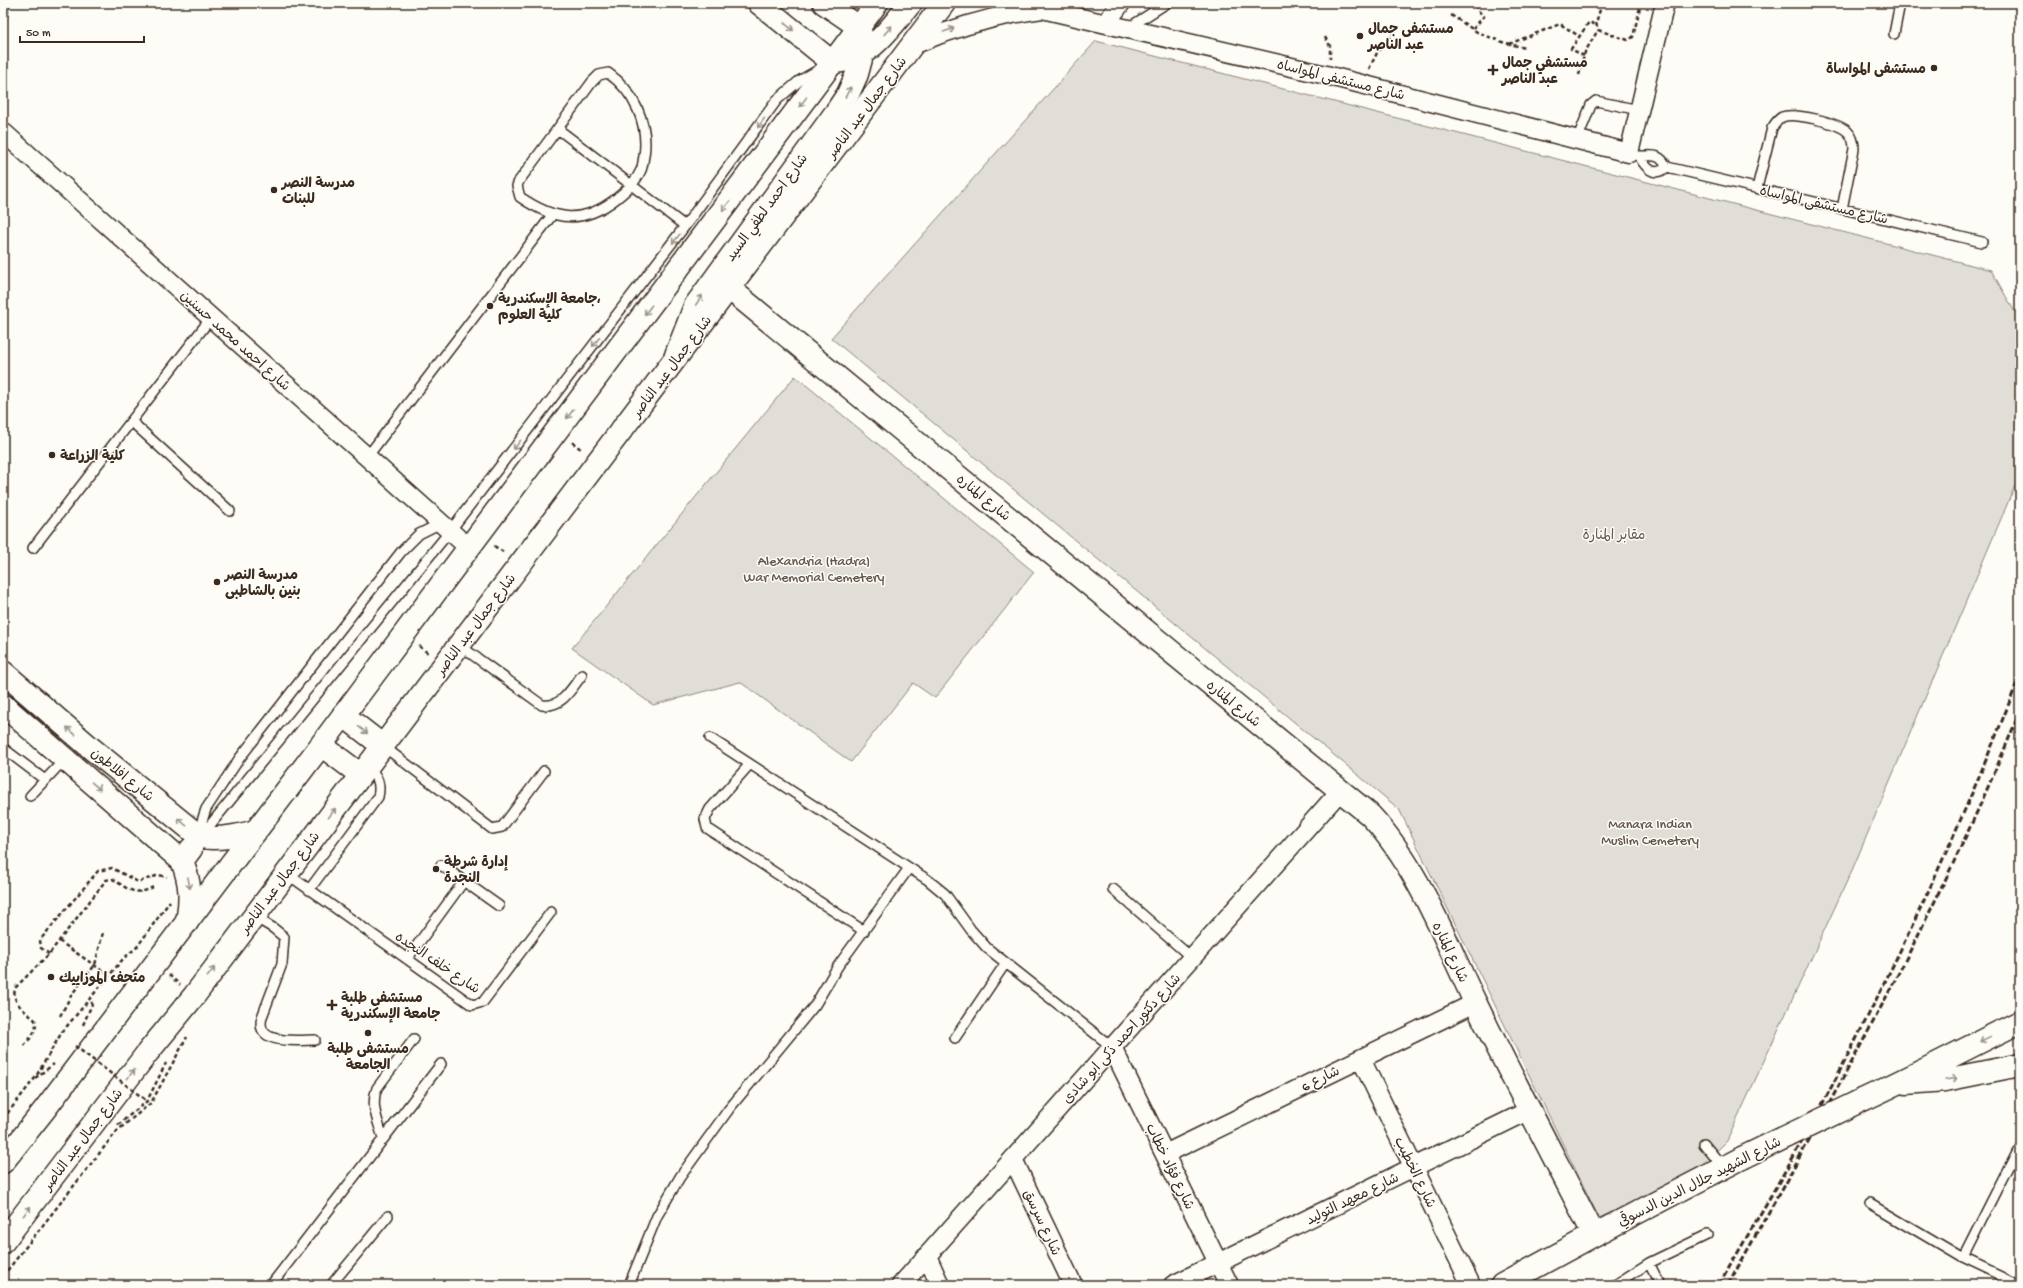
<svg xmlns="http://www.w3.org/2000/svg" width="2023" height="1288" viewBox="0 0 2023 1288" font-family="'Gochi Hand','Playpen Sans Arabic',sans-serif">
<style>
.green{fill:#e1ded7;stroke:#8e847a}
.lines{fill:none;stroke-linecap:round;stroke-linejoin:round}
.lane-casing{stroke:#3b2a1e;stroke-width:12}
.street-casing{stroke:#3b2a1e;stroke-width:21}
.secondary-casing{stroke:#3b2a1e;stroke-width:25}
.primary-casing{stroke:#3b2a1e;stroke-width:25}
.path{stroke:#3b2a1e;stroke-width:2.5;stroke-dasharray:4 3;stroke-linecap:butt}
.lane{stroke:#fdfcf7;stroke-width:9}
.street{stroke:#fdfcf7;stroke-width:18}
.secondary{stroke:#fdfcf7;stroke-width:22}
.primary{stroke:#fdfcf7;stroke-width:22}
.rail{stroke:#3b2a1e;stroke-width:3;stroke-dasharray:6 3;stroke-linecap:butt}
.secondary-bridge-casing{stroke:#3b2a1e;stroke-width:25;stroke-linecap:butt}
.path-bridge{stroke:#3b2a1e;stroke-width:2.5;stroke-dasharray:4 3;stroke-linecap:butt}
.secondary-bridge{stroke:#fdfcf7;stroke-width:22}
.oneway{stroke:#9c938a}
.poi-dot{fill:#3b2a1e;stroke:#fdfcf7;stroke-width:1.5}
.labels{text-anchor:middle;stroke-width:3;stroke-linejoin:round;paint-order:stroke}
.poi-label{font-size:14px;font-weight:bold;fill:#3b2a1e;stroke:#fdfcf7;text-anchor:start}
.street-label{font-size:14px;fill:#3b2a1e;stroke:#fdfcf7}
.park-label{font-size:14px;fill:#64574c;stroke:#fdfcf7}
</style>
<rect width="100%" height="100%" fill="#fdfcf7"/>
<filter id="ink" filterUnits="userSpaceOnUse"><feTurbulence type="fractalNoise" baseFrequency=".025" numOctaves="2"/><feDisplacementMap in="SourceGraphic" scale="8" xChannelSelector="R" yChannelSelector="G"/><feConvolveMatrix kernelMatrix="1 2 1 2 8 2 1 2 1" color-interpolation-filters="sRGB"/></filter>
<g filter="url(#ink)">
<path class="green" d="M1096 41 1991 270 2020 321V474L1853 868 1727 1141 1688 1179 1599 1218 1399 809 831 338Z
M795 376 1034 572 935 698 913 683 851 762 740 682 653 705 572 648Z"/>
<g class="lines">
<defs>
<path id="lane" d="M3 7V13
M1128 28 1167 3
M1894 34 1900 3
M608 73C634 91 649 124 644 156 643 160 643 166 641 170 636 182 627 190 617 198 583 225 555 221 520 197L517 186 519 181 592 82 599 75Z
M558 129 685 226
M1577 140 1591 105 1596 101 1639 110
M1634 155C1649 159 1657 149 1667 167
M1639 156C1646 168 1654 178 1667 167L1982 242
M1757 188 1772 128C1775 124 1777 120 1782 117 1794 112 1839 123 1848 132 1853 137 1854 143 1854 149L1842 209
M132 422 230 511
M367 457 553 214
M33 548 211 318
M459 645 542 705C562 708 571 689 582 675
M710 738 928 880 945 894 971 930 987 948 1112 1047
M383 746 492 829 502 827 544 771
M3 748 45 780
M750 764 710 809 705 819 707 828 864 931
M30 796 65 759
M204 833 202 821 206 809 239 759 401 552 419 534 441 523
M202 835 450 531 685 226 777 100 799 81 820 69
M441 865 499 906
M286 873 472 1005 483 1002 551 912
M1113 889 1192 958
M309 890 378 797C381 784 378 775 367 767
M253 916 273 928 284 937 282 964 262 1017C254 1046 298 1040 315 1040
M407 959 464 881
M955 1038 1005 964
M383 1138C378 1121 370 1105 377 1088L414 1039
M1704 1144 1723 1167
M1870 1203 1963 1258 2020 1285
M1963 1258 2020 1145
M1649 1263 1660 1285
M271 1285 441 1064
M331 1285 388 1216
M629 1285 657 1216 680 1177 729 1109 815 1005 838 966 909 868
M1615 1285 1649 1263 1707 1235"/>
<path id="street" d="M1106 23 1121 3
M913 45C955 27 997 15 1042 9L1326 75 1629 153 1665 3
M3 132 469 548
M1112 1047 1229 1285
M1361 1059 1471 1285
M1165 1154 1475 1003
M1013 1159 1073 1285
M927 1256 940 1285
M901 1285 1341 790
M1173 1285 1530 1110"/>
<path id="secondary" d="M759 3 832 62C868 62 890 28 911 3
M730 289 1370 815C1417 865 1445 940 1475 1002 1513 1080 1554 1157 1594 1235
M676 355 695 306 836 112 848 94 857 74 861 59 862 38 859 27 824 3
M3 672 92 749 200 837C220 840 237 836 256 831
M3 705 182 861
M187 922C191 899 191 883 182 861L191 849
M1906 1083 1945 1080 2020 1065
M1858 1102C1913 1077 1966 1048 2020 1022
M1502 1285 1594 1235 1742 1158"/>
<path id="primary" d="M343 715 383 746
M321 745 361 775
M3 1162 45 1109 321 745 877 3
M3 1242 148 1052 194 996 944 3"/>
</defs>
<use href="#lane" class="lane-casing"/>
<use href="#street" class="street-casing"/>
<use href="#secondary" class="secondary-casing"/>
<use href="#primary" class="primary-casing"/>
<path class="path" d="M1602 3 1596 23 1598 30 1628 40 1633 37 1641 3
M1451 15 1477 32 1502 42 1525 48
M1473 29 1484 16 1476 9 1478 3
M1325 37 1330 46V59
M1509 44 1560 24 1579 36
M1584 56 1571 49 1589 22 1596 25
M1369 69 1378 51 1399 26
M1579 75 1585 52 1598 30
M572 442 582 450
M494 546 505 553
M419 646 429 654
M59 941 110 976
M49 954 41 948 40 940 98 871 112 868 138 882 159 875 167 877
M169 975 180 985
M60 1016 72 994 95 965 103 932
M83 1025 92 1004 90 997
M24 1046C29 1039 39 1030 35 1020 26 1012 9 1001 16 987L49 954 106 880 113 879C127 889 136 897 153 887
M35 1078 54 1064
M3 1119 35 1078 62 1032 123 959 137 947 170 901
M118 1125 147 1101 166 1063
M3 1276 109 1141 118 1130 151 1103 187 1037"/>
<use href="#lane" class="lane"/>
<use href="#street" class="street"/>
<use href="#secondary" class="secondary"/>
<use href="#primary" class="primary"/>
<path class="rail" d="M1719 1285C1754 1224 1791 1163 1824 1101 1897 963 1964 821 2020 675
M1728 1285C1833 1097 1940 911 2020 711"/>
<defs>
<path id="secondary-bridge" d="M1742 1158 1858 1102"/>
</defs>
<use href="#secondary-bridge" class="secondary-bridge-casing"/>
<path class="path-bridge" d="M75 1046 147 1101"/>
<use href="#secondary-bridge" class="secondary-bridge"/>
</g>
<defs><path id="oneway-shaft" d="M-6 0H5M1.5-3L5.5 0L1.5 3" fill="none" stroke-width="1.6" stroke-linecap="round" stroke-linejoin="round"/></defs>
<g class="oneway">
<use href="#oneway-shaft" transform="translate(789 27) rotate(40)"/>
<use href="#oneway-shaft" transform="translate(888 30) rotate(-50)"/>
<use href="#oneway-shaft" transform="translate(949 30) rotate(-19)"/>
<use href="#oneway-shaft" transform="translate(848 92) rotate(-62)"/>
<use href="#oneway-shaft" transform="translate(803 102) rotate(126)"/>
<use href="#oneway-shaft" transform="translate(761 123) rotate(126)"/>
<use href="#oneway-shaft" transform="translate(726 206) rotate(127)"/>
<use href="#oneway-shaft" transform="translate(676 239) rotate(128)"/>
<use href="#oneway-shaft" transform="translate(699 300) rotate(-56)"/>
<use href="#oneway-shaft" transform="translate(648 310) rotate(127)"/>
<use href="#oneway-shaft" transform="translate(596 342) rotate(128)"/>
<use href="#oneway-shaft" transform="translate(570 414) rotate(127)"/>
<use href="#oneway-shaft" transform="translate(517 445) rotate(128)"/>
<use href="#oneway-shaft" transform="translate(363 730) rotate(38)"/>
<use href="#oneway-shaft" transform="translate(71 731) rotate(-139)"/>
<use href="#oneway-shaft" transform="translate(96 786) rotate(41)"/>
<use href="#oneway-shaft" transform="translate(332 813) rotate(-53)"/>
<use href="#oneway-shaft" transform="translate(182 822) rotate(-141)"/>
<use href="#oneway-shaft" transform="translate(189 883) rotate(80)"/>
<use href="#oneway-shaft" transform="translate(211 972) rotate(-53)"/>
<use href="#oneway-shaft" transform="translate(1985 1039) rotate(154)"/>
<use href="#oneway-shaft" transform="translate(131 1074) rotate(-52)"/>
<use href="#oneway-shaft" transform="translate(1951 1079) rotate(-10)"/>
<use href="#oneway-shaft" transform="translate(27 1211) rotate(-53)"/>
</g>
</g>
<g class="poi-dot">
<circle cx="1360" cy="36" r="4"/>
<circle cx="1934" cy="68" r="4"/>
<path d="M1491 64h4v4h4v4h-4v4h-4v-4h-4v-4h4z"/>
<circle cx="274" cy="190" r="4"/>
<circle cx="490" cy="306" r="4"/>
<circle cx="52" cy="455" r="4"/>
<circle cx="217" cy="582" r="4"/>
<circle cx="436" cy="869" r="4"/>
<circle cx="51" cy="977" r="4"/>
<path d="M330 999h4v4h4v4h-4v4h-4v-4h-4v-4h4z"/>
<circle cx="368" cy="1033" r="4"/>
</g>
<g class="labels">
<g class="poi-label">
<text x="1368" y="33">مستشفى جمال<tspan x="1368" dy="16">عبد الناصر</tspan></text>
<text x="1502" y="67">مستشفي جمال<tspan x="1502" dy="16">عبد الناصر</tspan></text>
<text x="1926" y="73" text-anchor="end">مستشفى المواساة</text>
<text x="282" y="187">مدرسة النصر<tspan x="282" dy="16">للبنات</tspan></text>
<text x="498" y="303">جامعة الإسكندرية،<tspan x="498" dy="16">كلية العلوم</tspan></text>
<text x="60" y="460">كلية الزراعة</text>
<text x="225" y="579">مدرسة النصر<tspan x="225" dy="16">بنين بالشاطبى</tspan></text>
<text x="444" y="866">إدارة شرطة<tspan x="444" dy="16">النجدة</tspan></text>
<text x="59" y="982">متحف الموزاييك</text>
<text x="341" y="1002">مستشفى طلبة<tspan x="341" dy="16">جامعة الإسكندرية</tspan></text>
<text x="368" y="1053" text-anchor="middle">مستشفى طلبة<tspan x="368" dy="16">الجامعة</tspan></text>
</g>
<g class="street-label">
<text transform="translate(1341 79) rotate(14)" y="5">شارع مستشفى المواساه</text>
<text transform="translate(866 107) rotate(-53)" y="5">شارع جمال عبد الناصر</text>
<text transform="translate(1824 204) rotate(13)" y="5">شارع مستشفى المواساه</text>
<text transform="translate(766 207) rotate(-54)" y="5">شارع احمد لطفي السيد</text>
<text transform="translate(236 340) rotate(42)" y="5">شارع احمد محمد حسنين</text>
<text transform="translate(671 366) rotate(-53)" y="5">شارع جمال عبد الناصر</text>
<text transform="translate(984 497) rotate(39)" y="5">شارع المناره</text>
<text transform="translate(475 624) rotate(-53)" y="5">شارع جمال عبد الناصر</text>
<text transform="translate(1234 703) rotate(39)" y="5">شارع المناره</text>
<text transform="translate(123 774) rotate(39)" y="5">شارع افلاطون</text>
<text transform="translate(279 882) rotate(-53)" y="5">شارع جمال عبد الناصر</text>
<text transform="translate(1451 952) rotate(64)" y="5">شارع المناره</text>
<text transform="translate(438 962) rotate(34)" y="5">شارع خلف النجده</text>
<text transform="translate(1121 1038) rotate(-48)" y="5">شارع دكتور احمد ذكى ابو شادى</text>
<text transform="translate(1320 1078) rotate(-26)" y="5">شارع 6</text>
<text transform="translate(82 1139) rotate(-53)" y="5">شارع جمال عبد الناصر</text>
<text transform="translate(1171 1166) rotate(64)" y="5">شارع فؤاد خطاب</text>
<text transform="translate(1416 1172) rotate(64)" y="5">شارع الخطيب</text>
<text transform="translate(1699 1181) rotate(-27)" y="5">شارع الشهيد جلال الدين الدسوقي</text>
<text transform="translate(1352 1198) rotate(-26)" y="5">شارع معهد التوليد</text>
<text transform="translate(1043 1222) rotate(65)" y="5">شارع سرسق</text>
</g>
<g class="park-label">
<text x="1614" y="539">مقابر المنارة</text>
<text x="814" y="565">Alexandria (Hadra)<tspan x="814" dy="16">War Memorial Cemetery</tspan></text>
<text x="1650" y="828">Manara Indian<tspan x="1650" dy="16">Muslim Cemetery</tspan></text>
</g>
</g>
<rect width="2023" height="1288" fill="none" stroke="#fdfcf7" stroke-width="16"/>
<rect x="8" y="8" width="2007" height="1272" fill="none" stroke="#3b2a1e" stroke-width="1.5" filter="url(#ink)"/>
<path d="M20 36v6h124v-6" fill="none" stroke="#3b2a1e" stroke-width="2"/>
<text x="26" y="36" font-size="12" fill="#3b2a1e" stroke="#fdfcf7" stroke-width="3" paint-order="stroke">50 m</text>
</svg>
